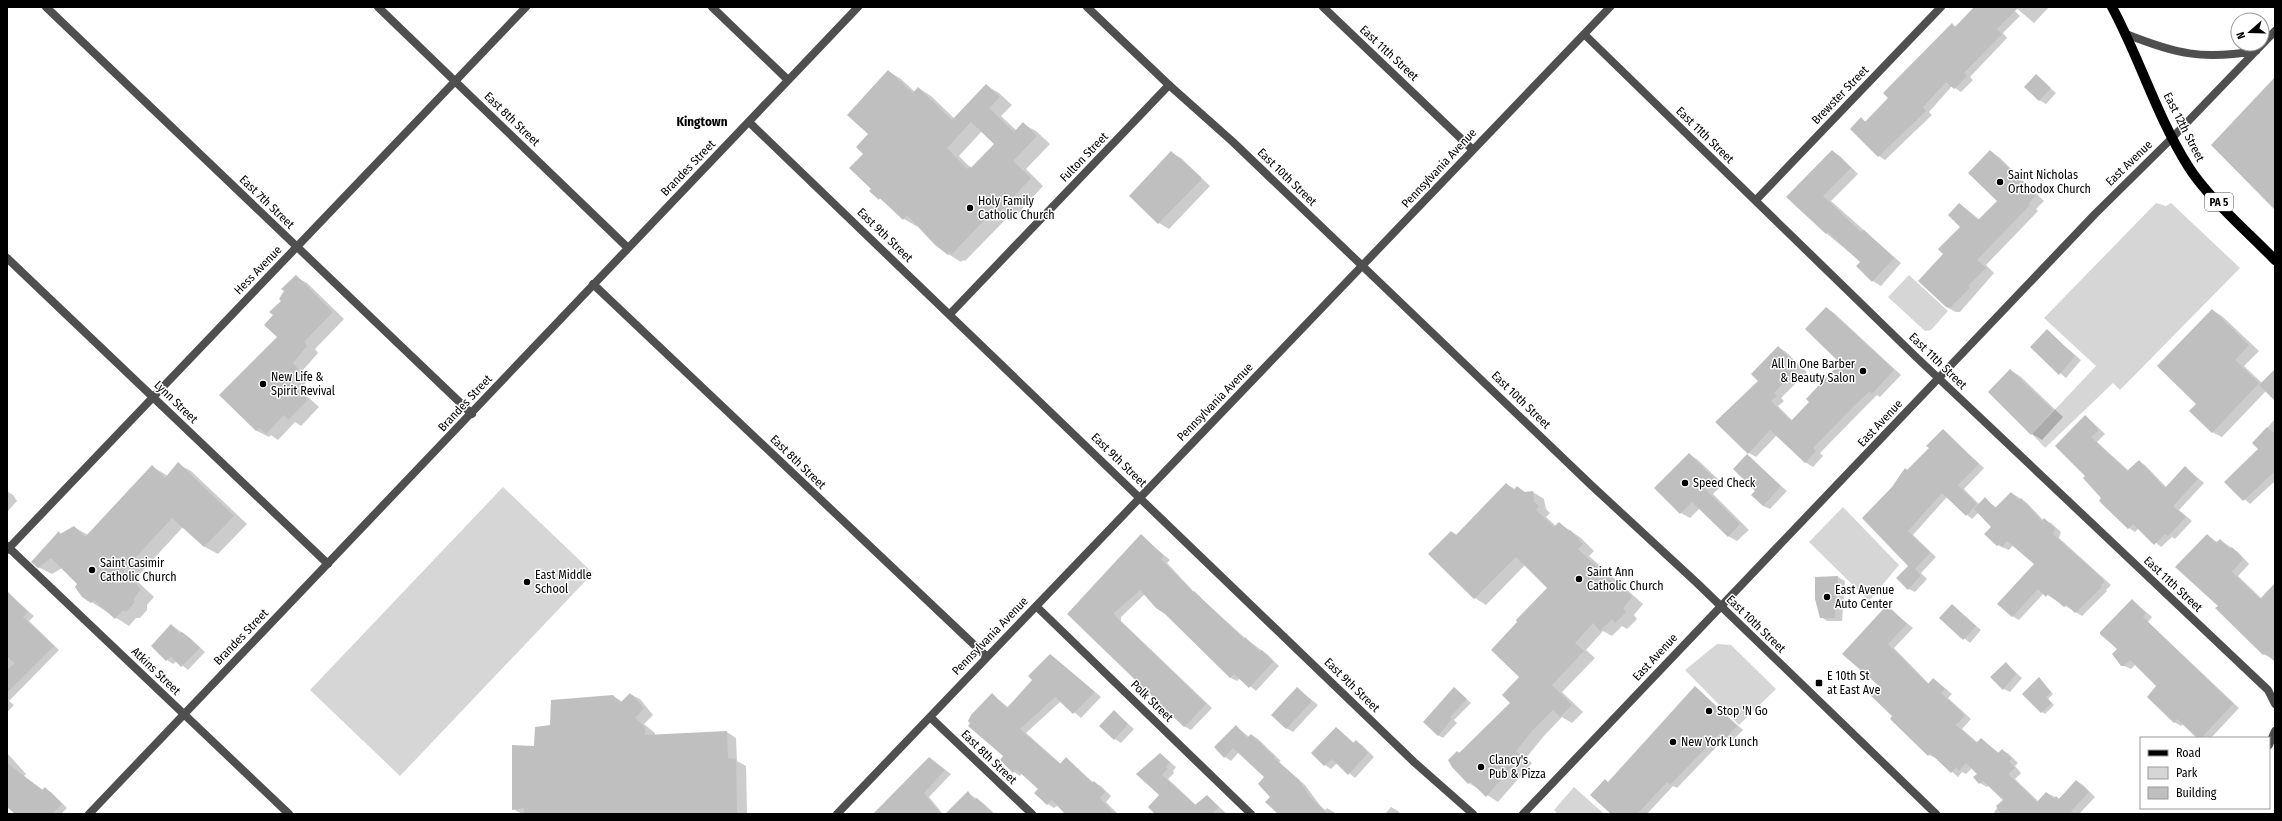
<svg xmlns="http://www.w3.org/2000/svg" width="2282" height="821" viewBox="0 0 2282 821" font-family="'Fira Sans Condensed',sans-serif">
<style>
.green{fill:#d6d6d6}
.shadow{fill:#0003;fill-rule:evenodd}
.building{fill:#bfbfbf;fill-rule:evenodd}
.lines{fill:none;stroke-linecap:round;stroke-linejoin:round}
.minor{stroke:#4f4f4f;stroke-width:8}
.tertiary{stroke:#4f4f4f;stroke-width:8}
.primary{stroke:#000;stroke-width:10}
.poi-dot{fill:#000;stroke:#fff;stroke-width:1.5}
.labels{text-anchor:middle;stroke-width:3;stroke-linejoin:round;paint-order:stroke}
.shield{fill:#fff;stroke:#4c4c4c;stroke-width:1}
.shield-label{font-size:11px;font-weight:bold;fill:#000}
.street-label{font-size:12px;fill:#000;stroke:#fff}
.poi-label{font-size:12px;fill:#000;stroke:#fff;text-anchor:start}
.neighbourhood-label{font-size:13px;font-weight:bold;fill:#000;stroke:#fff}
</style>
<rect width="100%" height="100%" fill="#fff"/>
<path class="green" d="M2156 203 2166 206 2171 203 2240 268 2120 390 2113 383 2045 448 2032 434 2096 366 2044 318Z
M1909 275 1948 311 1931 330 1925 331 1888 297Z
M503 487 593 573 400 776 310 690Z
M1843 507 1899 565 1869 601 1809 542Z
M1717 644 1731 645 1776 689 1739 725 1685 670Z
M1574 787 1604 814H1558L1554 810Z"/>
<path class="shadow" d="M1975 7H2011L2020 16 2003 33 2007 38 1970 77 1973 80 1961 92 1952 86 1929 112 1932 115 1885 160 1879 156 1861 119 1867 122 1952 25 1956 27Z
M2015 7H2049L2034 23Z
M888 71 901 79 915 92 918 88 931 96 955 119 987 86 999 93 1012 105 1001 116 1017 131 1023 124 1036 131 1050 144 1026 169 1043 186 1011 221 1006 219 965 261 963 260 961 262 948 254 918 225 916 226 904 219 871 191 873 189 864 154ZM982 131 995 144 971 168 959 156Z
M2036 76 2056 93 2046 104 2039 100Z
M1832 151 1840 156 1858 174 1831 201 1901 263 1881 286 1873 281 1861 262 1826 233 1788 197Z
M1990 151 1999 157 2044 201 2036 209 2038 211 1986 265 1994 273 1960 312H1956L1946 307 1945 254 1962 227 1960 204 1980 220 1998 201Z
M1171 153 1181 158 1210 186 1169 229 1159 223 1130 196Z
M296 277 307 283 344 319 315 349 318 353 303 370 311 378 299 389 319 407 301 426 295 422 278 440 271 435 269 437 257 431 220 395 278 337 274 315Z
M1827 308 1834 313 1901 375 1880 397 1877 395 1862 410 1820 453 1823 456 1813 467 1805 462 1777 435 1756 457 1749 453 1759 381 1778 347 1786 352 1807 372 1781 398 1784 401 1778 406 1793 421 1811 402 1841 363Z
M2212 310 2222 316 2259 351 2244 366 2262 383 2275 370V400L2266 391 2222 437 2212 432 2197 404Z
M2047 331 2081 360 2066 378 2031 347Z
M2010 370 2020 376 2063 417 2042 440 2032 434Z
M2086 416 2105 434 2097 442 2129 471 2139 462 2145 465 2166 487 2185 467 2204 483 2179 510 2192 521 2175 539 2172 537 2161 547 2139 528 2135 532 2129 528 2087 476Z
M2275 419V481L2250 504 2226 482 2260 449 2254 443Z
M1943 431 1984 468 1964 489 1979 504 1985 499 1997 508 2011 493 2018 497 2027 503 2043 520 2051 523 2061 532 2059 538 2111 585 2106 590 2107 591 2082 616 2044 593 2019 620 2012 616 2035 564 2013 545 2009 550 1997 545 1993 527 1979 512 1972 519 1947 497 1913 535 1936 557 1921 573 1927 579 1915 592 1909 589V566L1863 518 1930 448Z
M1689 454 1698 460 1723 484 1713 494 1749 530 1737 541 1728 536 1700 508 1690 518 1681 513Z
M1747 456 1787 491 1770 509 1763 506 1757 491Z
M178 464 191 471 247 524 218 554 205 547 183 527 135 579 154 597 147 605V610L140 618H136L129 626 82 596 78 584 62 568 52 574 38 567 59 533 62 534 74 527 88 535 153 467 168 476Z
M1506 484 1515 489 1517 487 1527 493 1533 492 1544 499 1546 509 1550 513 1546 517 1556 526 1559 523 1581 538 1594 551 1589 556 1643 604 1634 615 1637 619 1627 629 1622 626 1612 636 1603 631 1586 650 1595 658 1562 692 1583 712 1572 723 1562 717 1543 737 1526 758 1532 763 1498 802 1469 783 1452 767 1458 752 1460 753 1511 703 1549 588 1525 565 1486 605 1475 598 1429 554 1451 532 1457 535Z
M7 491 13 495 17 501 7 512Z
M2207 535 2217 542 2220 540 2238 552 2249 564 2238 576 2262 599 2275 600V660L2263 654 2219 606Z
M1141 536 1170 560 1167 563 1195 593 1245 638 1268 655 1279 666 1256 691 1240 678 1237 681 1231 678 1145 594 1121 617V621L1212 708 1191 730 1184 726 1068 614Z
M1838 577 1845 581 1842 621H1827L1821 617 1816 578Z
M9 594 34 616 29 621 59 650 9 701 14 705 7 712V596Z
M2132 600 2152 617 2148 622 2239 708 2211 738H2199L2183 724 2181 726 2174 722 2157 686 2136 664 2131 669 2122 665 2119 649Z
M1952 605 1981 630 1970 643 1941 618Z
M1887 607 1913 628 1894 648 1929 684 1934 679 1952 694 1948 698 1971 719 1962 729 1978 743 1981 739 1999 753 2002 750 2009 754 2018 763 2015 766 2021 773 2015 779 2039 802 2047 793 2059 799 2076 781 2083 785 2095 797 2079 814H1997L1994 812 2004 800 1989 785 1987 787 1980 783 1978 774 1972 768 1966 774 1962 772 1958 777 1936 758 1929 755 1893 716 1881 686Z
M171 625 189 637 205 652 188 670 177 661 173 664 167 660 152 646Z
M1051 655 1101 697 1081 718 1061 701 1026 733 1061 764 1066 758 1094 783 1101 786 1111 796 1106 802 1118 814H1068L1058 805 1054 808 1048 804 1039 789 1022 773 1020 776 1014 772 1004 756 992 695 1008 707 1034 680Z
M2006 663 2022 678 2010 692 2004 689Z
M2039 679 2053 694 2048 699 2054 705 2045 714 2042 712Z
M1695 687 1743 730 1732 741 1726 737 1677 788 1673 786 1647 814H1612L1609 783Z
M1297 688 1318 705 1293 732 1286 728Z
M1454 688 1471 703 1454 720 1457 723 1443 738 1438 735Z
M630 694 640 699 653 715 644 724 655 733V736L727 732 736 738 737 761 746 766 747 814H522L513 809 535 747 551 726 613 696 623 702Z
M1114 711 1134 729 1121 743 1115 739Z
M1236 726 1249 737 1251 735 1258 739 1281 761 1279 762 1305 785 1319 804 1325 810 1327 808 1337 814H1278L1265 777 1239 752 1231 761 1225 757Z
M1337 728 1354 743 1356 741 1362 745 1374 757 1355 778 1337 763 1331 769 1325 765 1313 753Z
M7 753 26 774 24 776 43 790 45 789 51 792 67 808 61 814H17L7 806Z
M1160 754 1176 767 1173 771 1174 773 1168 779 1196 805 1207 796 1227 814H1157L1160 795Z
M935 762 951 774 929 797 943 814H874Z
M968 793 983 803 995 814H946Z
M1391 807 1398 811 1401 814H1385Z"/>
<path class="building" d="M1974 7H2019L1997 29 2002 34 1964 73 1967 76 1954 89 1946 82 1923 107 1926 111 1878 157 1850 129 1861 117 1865 122 1888 98 1883 93 1952 23 1955 27Z
M888 70 913 93 918 87 952 120 986 84 1000 97 989 108 1014 132 1023 122 1037 136 1013 161 1031 178 997 215 993 211 952 254 950 252 948 255 935 245 907 215 903 220 880 198 879 200 869 191 871 189 849 168 863 154 856 147 868 134 847 115ZM971 122 994 144 971 168 970 166 967 169 947 148Z
M2036 74 2051 88 2039 101 2024 87Z
M2275 77V210L2211 145Z
M1832 150 1851 168 1823 196 1861 232 1864 230 1894 258 1872 282 1856 266 1860 262 1828 232 1826 234 1786 197Z
M1990 150 2036 195 2028 204 2030 205 1977 260 1986 268 1968 286 1970 288 1951 307H1946L1918 281 1943 254 1938 249 1960 227 1948 215 1959 203 1978 220 1997 201 1968 173Z
M1171 151 1201 177V180L1158 224 1129 196Z
M296 275 333 312 304 342 307 346 293 363 300 371 288 382 308 400 288 420 284 415 266 434 260 428 256 431 219 395 277 337 264 325 273 315 269 312 281 301 279 299 284 291 281 289Z
M1826 307 1894 370 1872 394 1870 391 1854 406 1813 448 1816 451 1805 463 1770 430 1748 454 1715 422 1758 381 1751 374 1778 346 1799 367 1774 393 1777 396 1771 401 1791 421 1809 402 1806 399 1840 363 1805 329Z
M2212 309 2249 345 2235 360 2259 383 2212 433 2189 411 2196 404 2157 366Z
M2047 329 2075 356 2059 375 2030 347Z
M2010 369 2053 410 2031 435 1988 392Z
M2275 369V401L2259 385Z
M2085 415 2099 430 2091 437 2127 471 2139 460 2165 488 2185 466 2198 479 2173 506 2186 517 2168 536 2165 534 2154 545 2133 524 2128 529 2099 501 2101 498 2083 478 2085 476 2055 446Z
M2267 427 2275 434V471L2243 501 2224 482 2258 449 2252 443Z
M1943 429 1979 464 1958 485 1977 504 1966 516 1942 493 1908 531 1930 553 1915 569 1921 575 1908 590 1896 578 1908 566 1862 518 1892 487 1905 468 1907 470 1929 448 1926 446Z
M1689 453 1714 479 1705 489 1740 524 1728 537 1692 502 1680 514 1654 488Z
M1747 454 1781 486 1763 506 1751 495 1755 491 1733 469Z
M178 462 234 516 204 547 172 518 123 571 141 589 134 598V603L127 611H122L115 619 94 600 91 603 82 597 75 587 77 584 51 558 38 568 31 562 59 531 60 534 74 526 85 537 152 465 165 478Z
M1506 483 1514 490 1517 486 1524 492 1533 491 1534 502 1539 506 1536 510 1554 527 1559 522 1569 531 1570 530 1583 544 1578 549 1620 589 1623 586 1632 597 1623 608 1626 612 1615 623 1612 619 1600 631 1593 623 1575 643 1584 651 1552 685 1572 705 1560 717 1553 710 1532 731 1516 751 1521 756 1486 797 1471 782 1468 784 1452 767 1448 760 1457 751 1459 753 1510 703 1502 695 1519 677 1491 650 1517 622 1516 620 1547 588 1516 557 1474 599 1428 554 1451 531 1456 535Z
M2011 492 2019 500 2021 498 2042 521 2044 518 2055 528 2053 534 2105 581 2100 586 2102 587 2075 613 2067 605 2064 607 2048 594 2046 597 2038 589 2012 617 1997 604 2034 564 2007 541 2002 547 1999 544 1997 546 1984 534 1991 527 1974 509 1985 497 1995 508Z
M1141 534 1164 556 1161 559 1193 592 1194 591 1244 639 1245 637 1260 652 1262 650 1273 662 1249 688 1234 674 1230 678 1165 614 1156 608 1140 590 1114 613 1115 616 1206 704 1184 727 1067 614Z
M2207 534 2216 543 2220 539 2230 549 2232 547 2243 559 2232 572 2260 599 2275 583V662L2265 653 2263 655 2215 608 2218 606 2175 567Z
M1838 576 1835 618H1820L1815 599V577Z
M7 591 28 612 23 617 54 646 7 693V670L15 663 7 657Z
M2132 599 2146 613 2143 617 2233 704 2201 738H2197L2177 719 2174 723 2147 697 2156 686 2130 660 2124 666H2121L2112 654 2117 649 2100 634V632Z
M1952 604 1976 626 1963 640 1939 618Z
M1887 605 1907 624 1888 644 1928 684 1933 678 1945 689 1941 693 1965 715 1956 725 1976 743 1981 738 1998 753 2002 749 2012 759 2009 761 2015 768 2008 774 2037 802 2046 792 2054 799 2056 796 2059 799 2076 780 2089 792 2071 811 2074 814H2001L1996 806 2003 800 1983 781 1979 784 1973 777 1977 774 1966 763 1959 771 1956 767 1951 773 1930 753 1928 756 1890 719 1892 716 1870 695 1879 686 1842 654Z
M171 624 180 634 182 632 200 648 181 667 171 656 166 661 151 646Z
M1050 654 1095 692 1073 714 1055 697 1020 729 1060 764 1066 757 1092 783 1094 781 1105 792 1100 798 1114 814H1065L1052 800 1047 805 1034 793 1038 789 1016 769 1013 773 1000 760 1003 756 968 726 970 723 968 721 971 715 992 693 1007 708 1032 680 1028 676Z
M2006 662 2016 674 2003 690 1990 677Z
M2039 677 2051 692 2046 697 2052 703 2041 713 2022 694Z
M1695 686 1737 726 1725 738 1720 733 1670 785 1667 782 1637 814H1611L1590 795 1605 779 1608 782Z
M1297 687 1312 701 1286 729 1271 715Z
M1454 687 1467 699 1450 717 1452 719 1438 736 1423 722Z
M630 693 644 708 635 718 645 727V735L727 731 728 758 736 759 737 814H524V808L512 810V745L534 746 535 727 550 725 551 700 613 695 620 703Z
M1114 710 1128 724 1114 740 1099 726Z
M1236 725 1247 738 1251 734 1275 757 1274 758 1299 780 1312 799 1328 814H1278L1265 802 1270 797 1258 784 1264 777 1233 748 1224 758 1214 747Z
M1336 727 1353 743 1356 740 1368 753 1348 775 1332 759 1324 766 1311 753Z
M1160 753 1170 762 1166 767 1168 768 1162 775 1195 805 1207 795 1219 807 1212 814H1155L1148 807 1159 795 1136 774Z
M929 757 945 770 924 793 941 814H873Z
M7 763 42 790 45 787 62 804 52 814H15L7 807Z
M968 791 974 800 977 798 993 814H945Z"/>
<g class="lines">
<path class="minor" d="M46 7 472 414
M378 7 628 248
M712 7 788 80
M1323 7 1473 150
M1584 34 1915 356 2268 690 2275 704
M2126 34C2176 54 2202 60 2256 51
M749 122 1414 762 1473 814
M2172 138 2275 31
M1756 200 1941 7
M7 258 328 564
M593 284 987 657
M950 314 1169 85
M7 546 289 814
M7 550 526 7
M1036 606 1251 814
M930 717 1032 814
M2269 745 2275 731
M89 814 858 7
M837 814 1610 7"/>
<path class="tertiary" d="M1087 7 1169 85 1233 142 1591 485 1697 583 1936 814
M1523 814 2095 214 2172 138"/>
<path class="primary" d="M2112 7C2140 59 2157 117 2188 166 2207 197 2249 233 2275 260"/>
</g>
<g class="poi-dot">
<circle cx="2000" cy="182" r="4"/>
<circle cx="970" cy="208" r="4"/>
<circle cx="1863" cy="371" r="4"/>
<circle cx="263" cy="384" r="4"/>
<circle cx="1685" cy="483" r="4"/>
<circle cx="92" cy="570" r="4"/>
<circle cx="1579" cy="579" r="4"/>
<circle cx="527" cy="582" r="4"/>
<circle cx="1827" cy="597" r="4"/>
<rect x="1815" y="679" width="8" height="8" rx="2"/>
<circle cx="1709" cy="711" r="4"/>
<circle cx="1673" cy="742" r="4"/>
<circle cx="1481" cy="767" r="4"/>
</g>
<g class="labels">
<rect class="shield" x="2205" y="193" width="28" height="18" rx="3"/>
<g class="shield-label">
<text x="2219" y="206">PA 5</text>
</g>
<g class="street-label">
<text transform="translate(1389 53) rotate(43)" y="4">East 11th Street</text>
<text transform="translate(1840 95) rotate(-46)" y="4">Brewster Street</text>
<text transform="translate(512 119) rotate(44)" y="4">East 8th Street</text>
<text transform="translate(2184 127) rotate(63)" y="4">East 12th Street</text>
<text transform="translate(1705 135) rotate(44)" y="4">East 11th Street</text>
<text transform="translate(1084 157) rotate(-46)" y="4">Fulton Street</text>
<text transform="translate(2129 163) rotate(-44)" y="4">East Avenue</text>
<text transform="translate(688 168) rotate(-46)" y="4">Brandes Street</text>
<text transform="translate(1439 168) rotate(-47)" y="4">Pennsylvania Avenue</text>
<text transform="translate(1287 177) rotate(44)" y="4">East 10th Street</text>
<text transform="translate(267 202) rotate(44)" y="4">East 7th Street</text>
<text transform="translate(885 235) rotate(44)" y="4">East 9th Street</text>
<text transform="translate(258 270) rotate(-46)" y="4">Hess Avenue</text>
<text transform="translate(1938 361) rotate(44)" y="4">East 11th Street</text>
<text transform="translate(1521 400) rotate(44)" y="4">East 10th Street</text>
<text transform="translate(176 402) rotate(44)" y="4">Lynn Street</text>
<text transform="translate(1215 402) rotate(-46)" y="4">Pennsylvania Avenue</text>
<text transform="translate(465 403) rotate(-47)" y="4">Brandes Street</text>
<text transform="translate(1880 423) rotate(-47)" y="4">East Avenue</text>
<text transform="translate(1119 460) rotate(44)" y="4">East 9th Street</text>
<text transform="translate(798 462) rotate(44)" y="4">East 8th Street</text>
<text transform="translate(2173 584) rotate(43)" y="4">East 11th Street</text>
<text transform="translate(1756 624) rotate(44)" y="4">East 10th Street</text>
<text transform="translate(990 636) rotate(-46)" y="4">Pennsylvania Avenue</text>
<text transform="translate(241 637) rotate(-46)" y="4">Brandes Street</text>
<text transform="translate(1655 657) rotate(-47)" y="4">East Avenue</text>
<text transform="translate(156 671) rotate(44)" y="4">Atkins Street</text>
<text transform="translate(1352 685) rotate(44)" y="4">East 9th Street</text>
<text transform="translate(1152 701) rotate(44)" y="4">Polk Street</text>
<text transform="translate(989 757) rotate(44)" y="4">East 8th Street</text>
</g>
<g class="poi-label">
<text x="2008" y="179">Saint Nicholas<tspan x="2008" dy="14">Orthodox Church</tspan></text>
<text x="978" y="205">Holy Family<tspan x="978" dy="14">Catholic Church</tspan></text>
<text x="1855" y="368" text-anchor="end">All In One Barber<tspan x="1855" dy="14">&amp; Beauty Salon</tspan></text>
<text x="271" y="381">New Life &amp;<tspan x="271" dy="14">Spirit Revival</tspan></text>
<text x="1693" y="487">Speed Check</text>
<text x="100" y="567">Saint Casimir<tspan x="100" dy="14">Catholic Church</tspan></text>
<text x="1587" y="576">Saint Ann<tspan x="1587" dy="14">Catholic Church</tspan></text>
<text x="535" y="579">East Middle<tspan x="535" dy="14">School</tspan></text>
<text x="1835" y="594">East Avenue<tspan x="1835" dy="14">Auto Center</tspan></text>
<text x="1827" y="680">E 10th St<tspan x="1827" dy="14">at East Ave</tspan></text>
<text x="1717" y="715">Stop 'N Go</text>
<text x="1681" y="746">New York Lunch</text>
<text x="1489" y="764">Clancy's<tspan x="1489" dy="14">Pub &amp; Pizza</tspan></text>
</g>
<g class="neighbourhood-label">
<text x="702" y="126">Kingtown</text>
</g>
</g>
<rect width="2282" height="821" fill="none" stroke="#000000" stroke-width="16"/>
<rect x="2140" y="737" width="130" height="72" fill="#ffffff" stroke="#999999"/>
<rect x="2148" y="750" width="20" height="6" fill="#000000" stroke="#999999"/>
<text x="2176" y="757" font-size="12" fill="#000000">Road</text>
<rect x="2148" y="767" width="20" height="12" fill="#d6d6d6" stroke="#999999"/>
<text x="2176" y="777" font-size="12" fill="#000000">Park</text>
<rect x="2148" y="787" width="20" height="12" fill="#bfbfbf" stroke="#999999"/>
<text x="2176" y="797" font-size="12" fill="#000000">Building</text>
<g transform="translate(2250 32) rotate(250)"><circle r="19" fill="#ffffff" stroke="#999999"/>
<path d="M0-3L7 15L0 10L-7 15Z" fill="#000000"/>
<text y="-6" font-size="11" font-weight="bold" text-anchor="middle" fill="#000000">N</text>
</g>
</svg>
